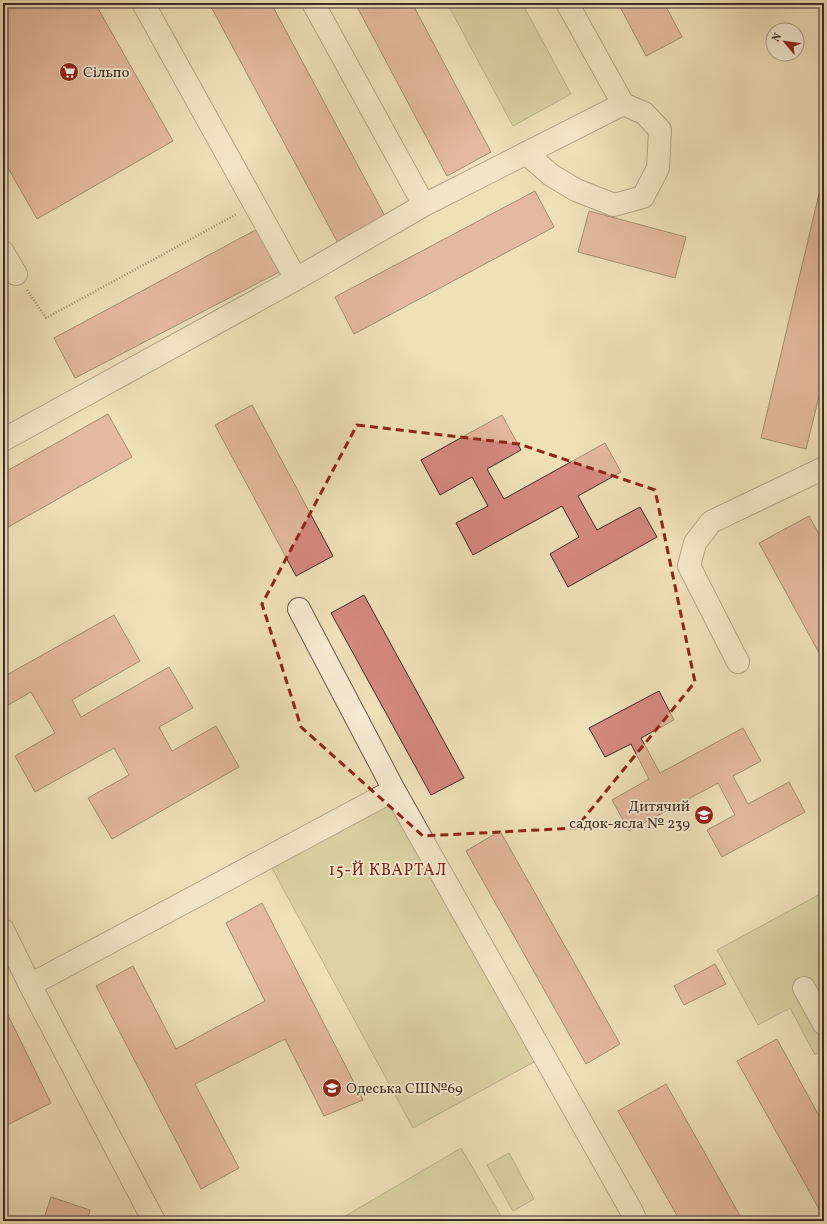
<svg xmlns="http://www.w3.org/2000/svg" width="827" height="1224" viewBox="0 0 827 1224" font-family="Vollkorn,serif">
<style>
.green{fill:#c1c08a;stroke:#7e7658}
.building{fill:#d5897e;stroke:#3b2d25}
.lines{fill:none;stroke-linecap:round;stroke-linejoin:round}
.minor-casing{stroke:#685a4a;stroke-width:24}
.path{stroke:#3b2d25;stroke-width:2.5;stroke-dasharray:1 2;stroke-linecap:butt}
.minor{stroke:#f5ebd2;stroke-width:22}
.marked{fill:none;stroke:#8f2418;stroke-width:3;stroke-dasharray:8 5;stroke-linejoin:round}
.labels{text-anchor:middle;stroke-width:3.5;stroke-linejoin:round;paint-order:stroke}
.poi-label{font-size:15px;fill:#3b2d25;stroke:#f5ebd2;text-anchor:start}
.neighbourhood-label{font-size:16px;letter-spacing:1px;fill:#7a1f14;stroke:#f5ebd2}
</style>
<rect width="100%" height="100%" fill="#efe0ba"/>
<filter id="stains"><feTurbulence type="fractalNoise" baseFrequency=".005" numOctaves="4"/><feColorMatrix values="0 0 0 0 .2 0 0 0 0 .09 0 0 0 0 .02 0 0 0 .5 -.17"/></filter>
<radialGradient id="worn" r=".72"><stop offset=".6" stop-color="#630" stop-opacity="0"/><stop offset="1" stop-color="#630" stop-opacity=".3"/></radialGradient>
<path class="green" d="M447 3H522L571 94 513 126Z
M397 788 543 1057 413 1128 267 859Z
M824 892V1050L815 1055 790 1008 758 1025 717 950Z
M461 1148 504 1221H337Z
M509 1153 534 1199 513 1211 487 1165Z"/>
<path class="building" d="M3 3H95L173 141 37 219 3 159Z
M209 3H271L387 220 339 245Z
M355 3H412L491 152 447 176Z
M618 3H664L682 37 646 56Z
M824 173V376L806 449 761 438Z
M535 191 554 227 354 334 335 297Z
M589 211 686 237 675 278 578 252Z
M263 226 285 269 75 378 54 338Z
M252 405 333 556 296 576 215 425Z
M108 414 132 457 3 530V473Z
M502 415 521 450 487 469 504 499 605 443 621 472 578 496 597 530 640 507 657 537 568 587 550 554 579 537 562 506 473 555 456 523 488 506 472 477 440 495 421 460Z
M809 516 824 543V662L759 543Z
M364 595 464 778 431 795 331 613Z
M114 615 140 661 72 700 81 717 169 667 193 708 159 727 172 751 216 726 239 767 112 839 88 798 129 775 114 748 35 792 15 756 55 733 31 692 3 708V677Z
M659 691 674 720 641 738 660 773 743 728 761 761 733 776 748 804 789 782 805 812 722 857 707 830 735 815 718 783 629 831 612 800 649 779 631 744 605 757 589 728Z
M500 831 620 1044 586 1064 466 851Z
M262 903 363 1100 324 1116 285 1039 195 1084 239 1168 201 1189 96 986 133 966 176 1049 265 1001 226 923Z
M715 964 726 984 684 1005 674 986Z
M3 1005 51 1103 7 1125 3 1117Z
M777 1039 824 1125V1218L737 1061Z
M666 1084 743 1221H680L618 1111Z
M51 1197 90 1210 87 1221H43Z"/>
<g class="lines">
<defs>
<path id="minor" d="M143 3 296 279
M313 3 424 205
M567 3 623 104
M3 252 16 274
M3 440 296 279 424 205 623 104 644 113 660 130 658 168 643 197 614 205 576 190 551 175 526 153
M299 609 394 790 632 1212 636 1221
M738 662 689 566 695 543 711 522 824 468
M3 930 30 985 154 1221
M30 985 394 790
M804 988 824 1024"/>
</defs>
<use href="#minor" class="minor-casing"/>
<path class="path" d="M27 290 46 318 237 214"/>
<use href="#minor" class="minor"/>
</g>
<path d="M0 0H827V1224H0ZM357 425 519 444 655 490 695 682 576 828 423 836 301 727 262 604Z" fill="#efe0ba" fill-opacity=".55" fill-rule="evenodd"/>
<path class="marked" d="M357 425 519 444 655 490 695 682 576 828 423 836 301 727 262 604Z"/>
<defs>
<symbol id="supermarket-disc" viewBox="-11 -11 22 22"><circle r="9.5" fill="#8f2418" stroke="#f5ebd2"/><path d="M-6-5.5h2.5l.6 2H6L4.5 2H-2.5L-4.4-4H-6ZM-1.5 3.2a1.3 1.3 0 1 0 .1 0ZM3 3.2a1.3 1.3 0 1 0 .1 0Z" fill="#fff"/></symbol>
<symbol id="school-disc" viewBox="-11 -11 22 22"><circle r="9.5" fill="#8f2418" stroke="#f5ebd2"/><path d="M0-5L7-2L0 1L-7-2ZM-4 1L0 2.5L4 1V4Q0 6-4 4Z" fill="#fff"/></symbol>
</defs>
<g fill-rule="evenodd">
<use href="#supermarket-disc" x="58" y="61" width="22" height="22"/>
<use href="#school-disc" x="693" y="804" width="22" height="22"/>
<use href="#school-disc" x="321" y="1077" width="22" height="22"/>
</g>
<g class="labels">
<g class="poi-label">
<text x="83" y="77">Сільпо</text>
<text x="690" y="811" text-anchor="end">Дитячий<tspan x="690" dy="17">садок-ясла № 239</tspan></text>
<text x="346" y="1093">Одеська СШ№69</text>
</g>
<g class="neighbourhood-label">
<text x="388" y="875">15-Й КВАРТАЛ</text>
</g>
</g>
<rect width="827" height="1224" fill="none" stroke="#efe0ba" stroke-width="16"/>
<rect x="4" y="4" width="819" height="1216" fill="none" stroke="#3b2d25" stroke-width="2"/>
<rect x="8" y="8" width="811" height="1208" fill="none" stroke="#3b2d25"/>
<g transform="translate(785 42) rotate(299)"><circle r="19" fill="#f5ebd2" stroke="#ab9f8d"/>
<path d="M0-3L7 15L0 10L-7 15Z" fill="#8f2418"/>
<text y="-6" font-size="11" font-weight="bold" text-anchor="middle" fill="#3b2d25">N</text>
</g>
<rect width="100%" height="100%" filter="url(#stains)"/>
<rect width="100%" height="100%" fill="url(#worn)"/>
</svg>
